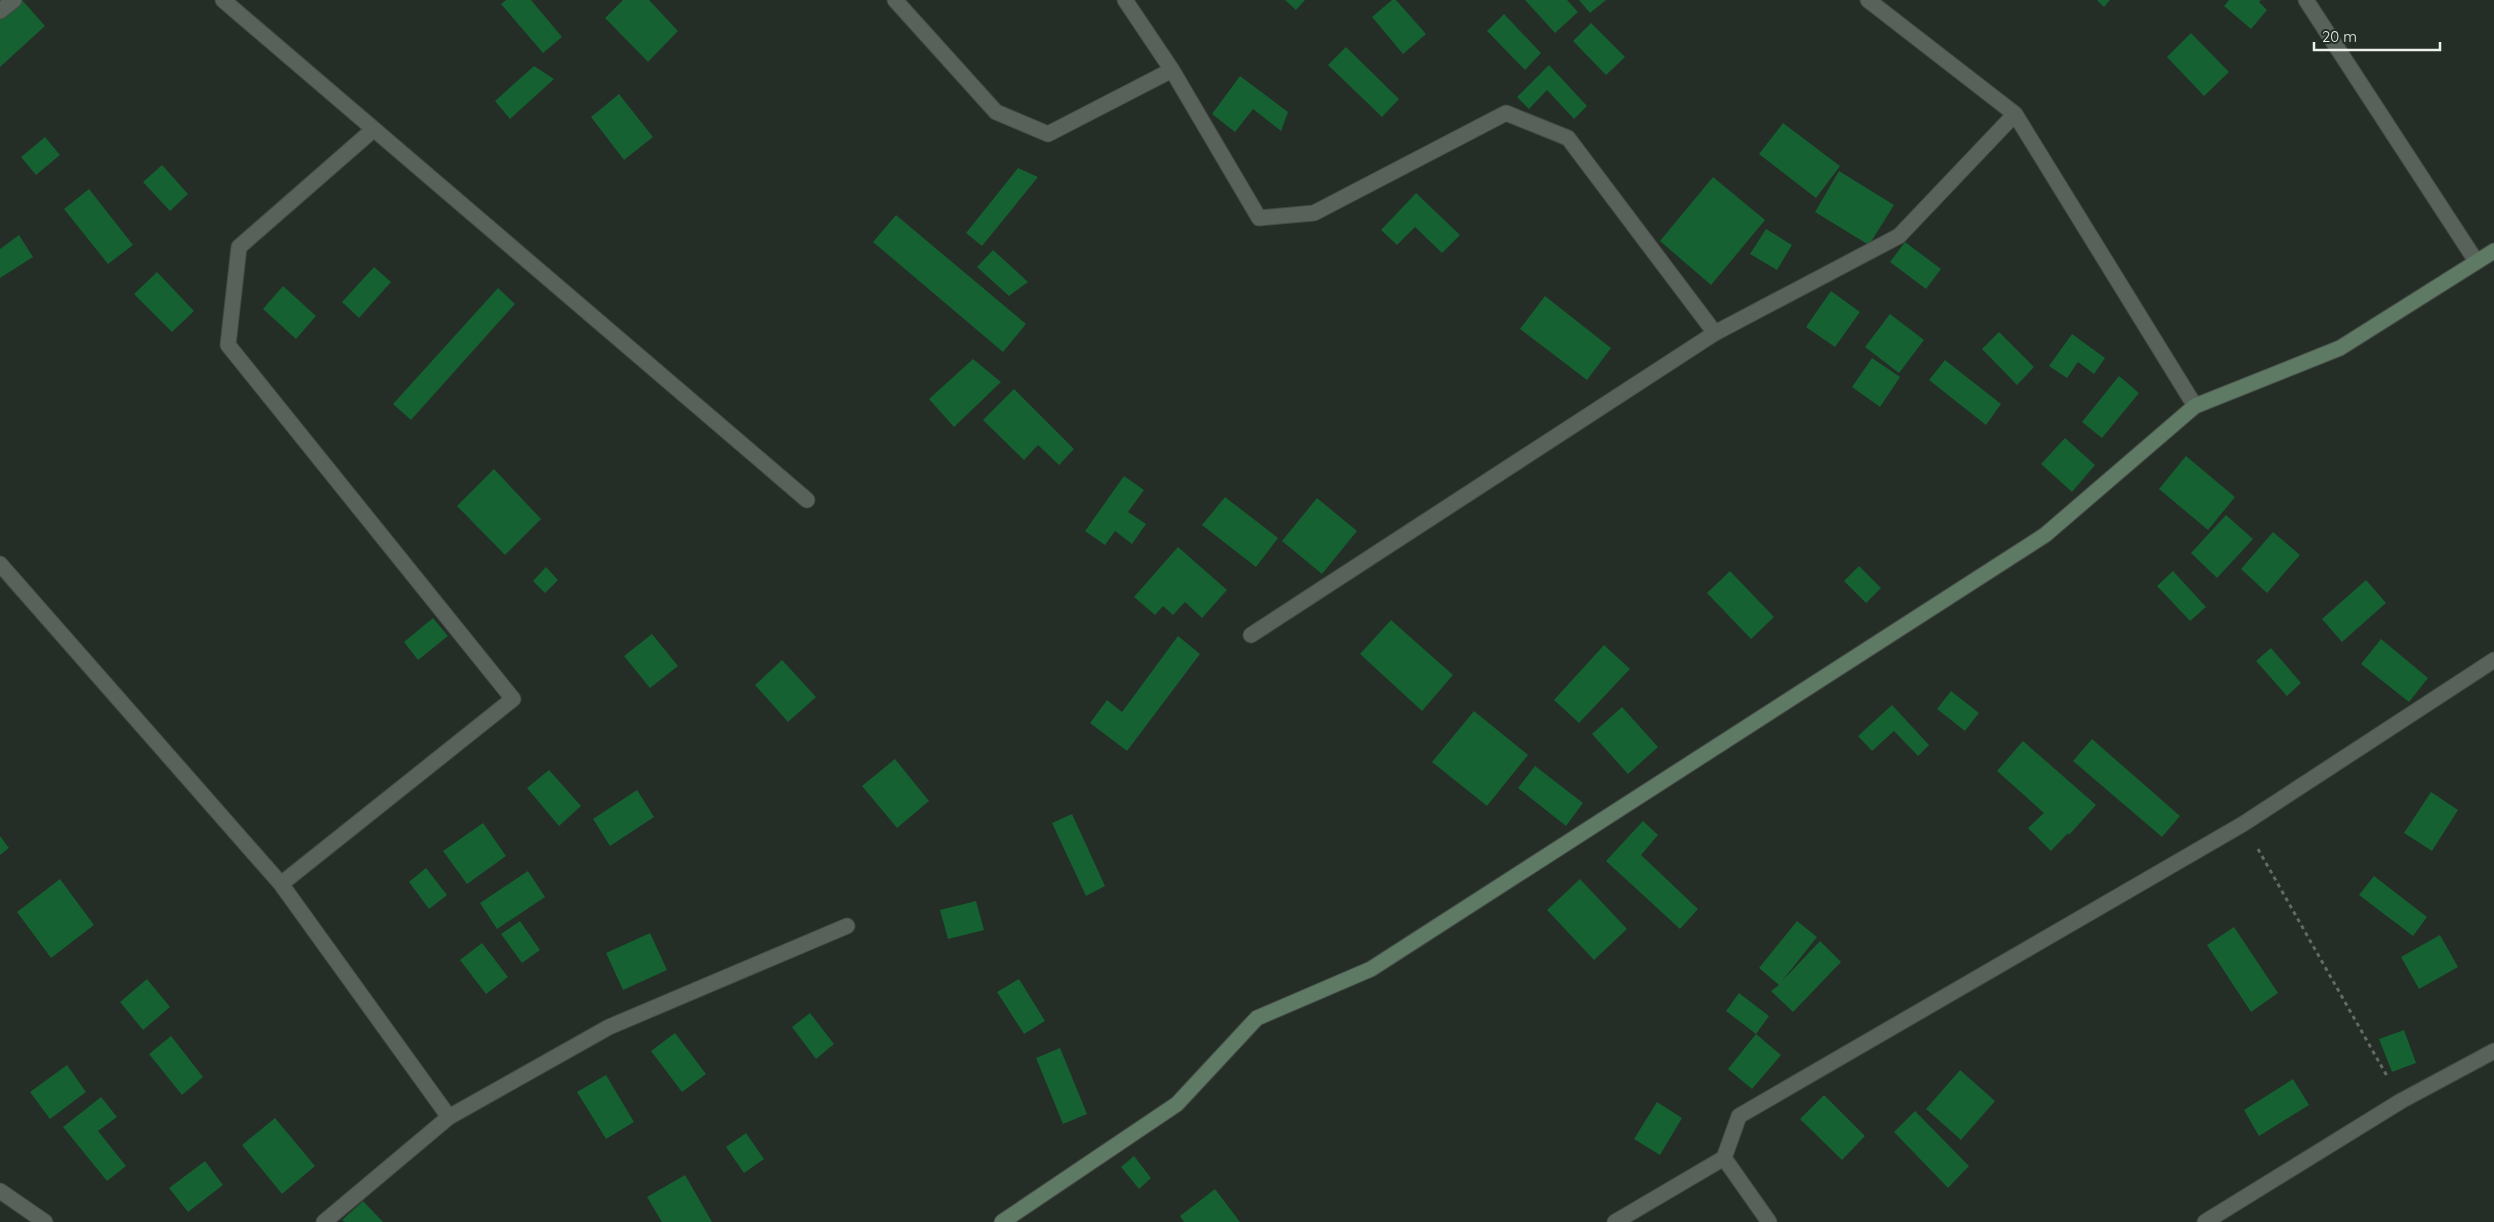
<svg xmlns="http://www.w3.org/2000/svg" width="2494" height="1222" viewBox="0 0 2494 1222" font-family="Quicksand,sans-serif">
<style>
.building{fill:#156131}
.lines{fill:none;stroke-linecap:round;stroke-linejoin:round}
.lane-casing{stroke:#434a45;stroke-width:17}
.street-casing{stroke:#434a45;stroke-width:17}
.secondary-casing{stroke:#434a45;stroke-width:17}
.path{stroke:#636a64;stroke-width:3;stroke-dasharray:4 4;stroke-linecap:butt}
.lane{stroke:#59625a;stroke-width:15}
.street{stroke:#59625a;stroke-width:15}
.secondary{stroke:#5e7964;stroke-width:15}
</style>
<rect width="100%" height="100%" fill="#242d26"/>
<path class="building" d="M18 0H22L45 26 0 67V17Z
M506 0H531L562 37 543 53 501 4Z
M623 0H649L678 31 648 62 605 18Z
M1285 0H1305L1296 10Z
M1392 0H1396L1426 34 1403 54 1372 17Z
M1525 0H1567L1578 12 1555 33Z
M1579 0H1606L1590 13Z
M2097 0H2110L2104 7Z
M2229 0H2261L2259 2 2267 10 2251 29 2224 6Z
M1504 14 1541 53 1525 70 1487 31Z
M1591 23 1625 57 1606 75 1573 41Z
M2191 33 2229 72 2204 96 2167 57Z
M1346 47 1399 99 1382 117 1328 65Z
M1549 65 1587 106 1574 119 1547 90 1529 109 1517 97Z
M534 66 554 79 510 119 495 101Z
M1240 76 1288 112 1281 131 1253 109 1235 132 1212 114Z
M619 94 653 137 624 160 591 117Z
M1783 123 1840 166 1816 198 1759 154Z
M45 137 60 155 36 175 21 157Z
M162 165 188 194 170 211 143 182Z
M1018 168 1038 177 982 246 966 233Z
M1839 171 1894 205 1869 245 1815 212Z
M1713 177 1765 220 1711 285 1660 241Z
M89 189 133 245 108 264 64 209Z
M1416 193 1460 235 1442 253 1415 227 1397 245 1381 230Z
M896 215 1026 324 1003 352 873 242Z
M1766 229 1792 245 1777 270 1750 254Z
M19 235 33 257 0 278V249Z
M1905 242 1941 269 1926 289 1890 262Z
M993 250 1028 282 1009 296 977 267Z
M374 267 391 282 359 318 342 302Z
M157 272 194 311 172 332 134 294Z
M283 286 316 316 296 339 263 309Z
M498 288 515 304 411 420 393 404Z
M1831 291 1860 312 1835 347 1806 327Z
M1545 296 1611 348 1587 380 1520 329Z
M1890 314 1924 340 1899 373 1865 347Z
M1999 332 2034 367 2017 385 1982 349Z
M2072 334 2105 358 2094 374 2078 362 2067 378 2049 366Z
M1872 358 1900 377 1880 407 1852 387Z
M973 359 1001 382 954 427 929 399Z
M1945 360 2001 404 1986 425 1929 380Z
M2119 376 2139 393 2102 438 2082 422Z
M1014 389 1074 449 1059 465 1038 445 1024 460 983 420Z
M2065 438 2095 465 2072 492 2041 464Z
M2186 456 2235 497 2208 530 2159 489Z
M494 469 541 519 505 555 457 506Z
M1124 476 1144 490 1128 512 1146 524 1132 544 1115 531 1105 545 1085 531Z
M1225 497 1278 538 1256 567 1202 525Z
M1317 498 1357 531 1322 574 1282 541Z
M2226 515 2253 539 2217 578 2191 553Z
M2273 532 2300 555 2267 593 2241 569Z
M1178 547 1227 590 1202 618 1185 602 1173 615 1163 606 1155 615 1134 597Z
M1859 566 1881 588 1866 603 1844 581Z
M546 567 558 580 545 593 533 581Z
M1730 571 1774 617 1751 639 1707 593Z
M2173 571 2206 607 2190 621 2157 586Z
M2366 580 2386 603 2342 642 2322 619Z
M433 618 448 636 418 660 404 642Z
M1391 620 1453 675 1422 711 1360 654Z
M652 634 678 666 650 688 624 656Z
M1178 636 1200 654 1127 751 1090 723 1107 700 1122 712Z
M2381 639 2428 678 2409 702 2361 664Z
M1604 645 1630 669 1579 723 1554 700Z
M2271 648 2301 683 2287 696 2256 661Z
M782 660 816 697 788 722 755 685Z
M1951 691 1979 713 1965 731 1937 709Z
M1892 705 1929 745 1918 756 1894 731 1872 751 1858 736Z
M1622 707 1658 747 1628 774 1592 734Z
M1474 711 1528 755 1487 806 1432 762Z
M2092 739 2180 816 2162 837 2073 761Z
M2023 741 2096 805 2069 835 2068 833 2051 851 2028 828 2044 813 1997 771Z
M895 759 929 801 897 828 862 786Z
M1535 766 1583 803 1566 826 1518 788Z
M549 770 581 806 559 826 527 788Z
M637 790 654 817 610 846 593 819Z
M2431 792 2458 810 2432 851 2404 833Z
M1072 814 1105 886 1086 896 1052 823Z
M1643 821 1658 835 1641 855 1698 909 1680 929 1606 861Z
M483 823 506 856 467 884 443 851Z
M0 836 9 848 0 855Z
M426 868 447 895 429 909 409 882Z
M528 871 545 897 497 929 480 903Z
M2374 876 2427 917 2413 936 2359 895Z
M60 879 94 925 51 958 17 912Z
M1580 879 1627 929 1594 960 1547 910Z
M976 901 984 930 948 939 940 910Z
M520 921 540 950 522 963 501 934Z
M1797 921 1817 937 1782 981 1820 941 1841 962 1793 1012 1771 991 1779 985 1759 968Z
M2234 927 2278 993 2251 1012 2207 945Z
M650 933 667 970 623 990 606 953Z
M2440 935 2458 967 2419 989 2401 957Z
M482 943 508 977 486 994 460 960Z
M147 979 170 1007 143 1030 120 1002Z
M1019 979 1045 1021 1024 1034 997 992Z
M1739 993 1769 1016 1756 1034 1726 1011Z
M810 1013 834 1044 816 1059 792 1027Z
M2404 1030 2416 1063 2392 1072 2379 1039Z
M675 1033 706 1074 682 1092 651 1051Z
M1756 1034 1781 1055 1752 1089 1728 1069Z
M171 1036 203 1077 182 1095 149 1054Z
M1060 1048 1087 1114 1063 1124 1036 1058Z
M67 1065 86 1092 50 1119 30 1092Z
M1960 1070 1995 1101 1961 1140 1926 1109Z
M606 1075 634 1122 606 1139 577 1092Z
M2293 1079 2309 1105 2259 1136 2244 1110Z
M1824 1095 1865 1136 1842 1160 1800 1119Z
M101 1097 117 1117 98 1131 126 1166 107 1181 63 1127Z
M1657 1102 1682 1118 1660 1155 1634 1139Z
M1915 1111 1969 1166 1948 1188 1894 1132Z
M275 1118 315 1166 282 1194 242 1145Z
M746 1133 764 1159 744 1173 726 1147Z
M1134 1156 1151 1178 1139 1189 1121 1167Z
M205 1161 223 1185 188 1212 169 1188Z
M685 1175 712 1222H662L647 1197Z
M1215 1189 1240 1222H1184L1180 1216Z
M363 1201 383 1222H345L342 1220Z"/>
<g class="lines">
<defs>
<path id="lane" d="M1868 0 2015 114 2195 406
M1715 333 1899 236 2015 114
M449 1117 609 1027 847 926"/>
<path id="street" d="M223 0 807 500
M895 0 996 112 1048 134 1172 70
M1125 0 1172 70 1259 218 1314 213 1506 113 1568 138 1715 333 1251 635
M2306 0 2476 261
M0 11 14 0
M0 564 281 884
M1724 1158 1769 1222
M0 1191 45 1222
M324 1222 449 1117 281 884 513 699 228 345 239 247 374 129
M1615 1222 1724 1158 1739 1116 2243 824 2494 660
M2205 1222 2401 1101 2494 1051"/>
<path id="secondary" d="M1002 1222 1177 1104 1257 1018 1371 969 2045 535 2195 406 2340 348 2494 251"/>
</defs>
<use href="#lane" class="lane-casing"/>
<use href="#street" class="street-casing"/>
<use href="#secondary" class="secondary-casing"/>
<path class="path" d="M2258 849 2387 1076"/>
<use href="#lane" class="lane"/>
<use href="#street" class="street"/>
<use href="#secondary" class="secondary"/>
</g>
<path d="M2314 42v8h126v-8" fill="none" stroke="#edf2ee" stroke-width="2.5"/>
<text x="2322" y="42" font-size="15" fill="#edf2ee" stroke="#242d26" stroke-width="4" paint-order="stroke">20 m</text>
</svg>
